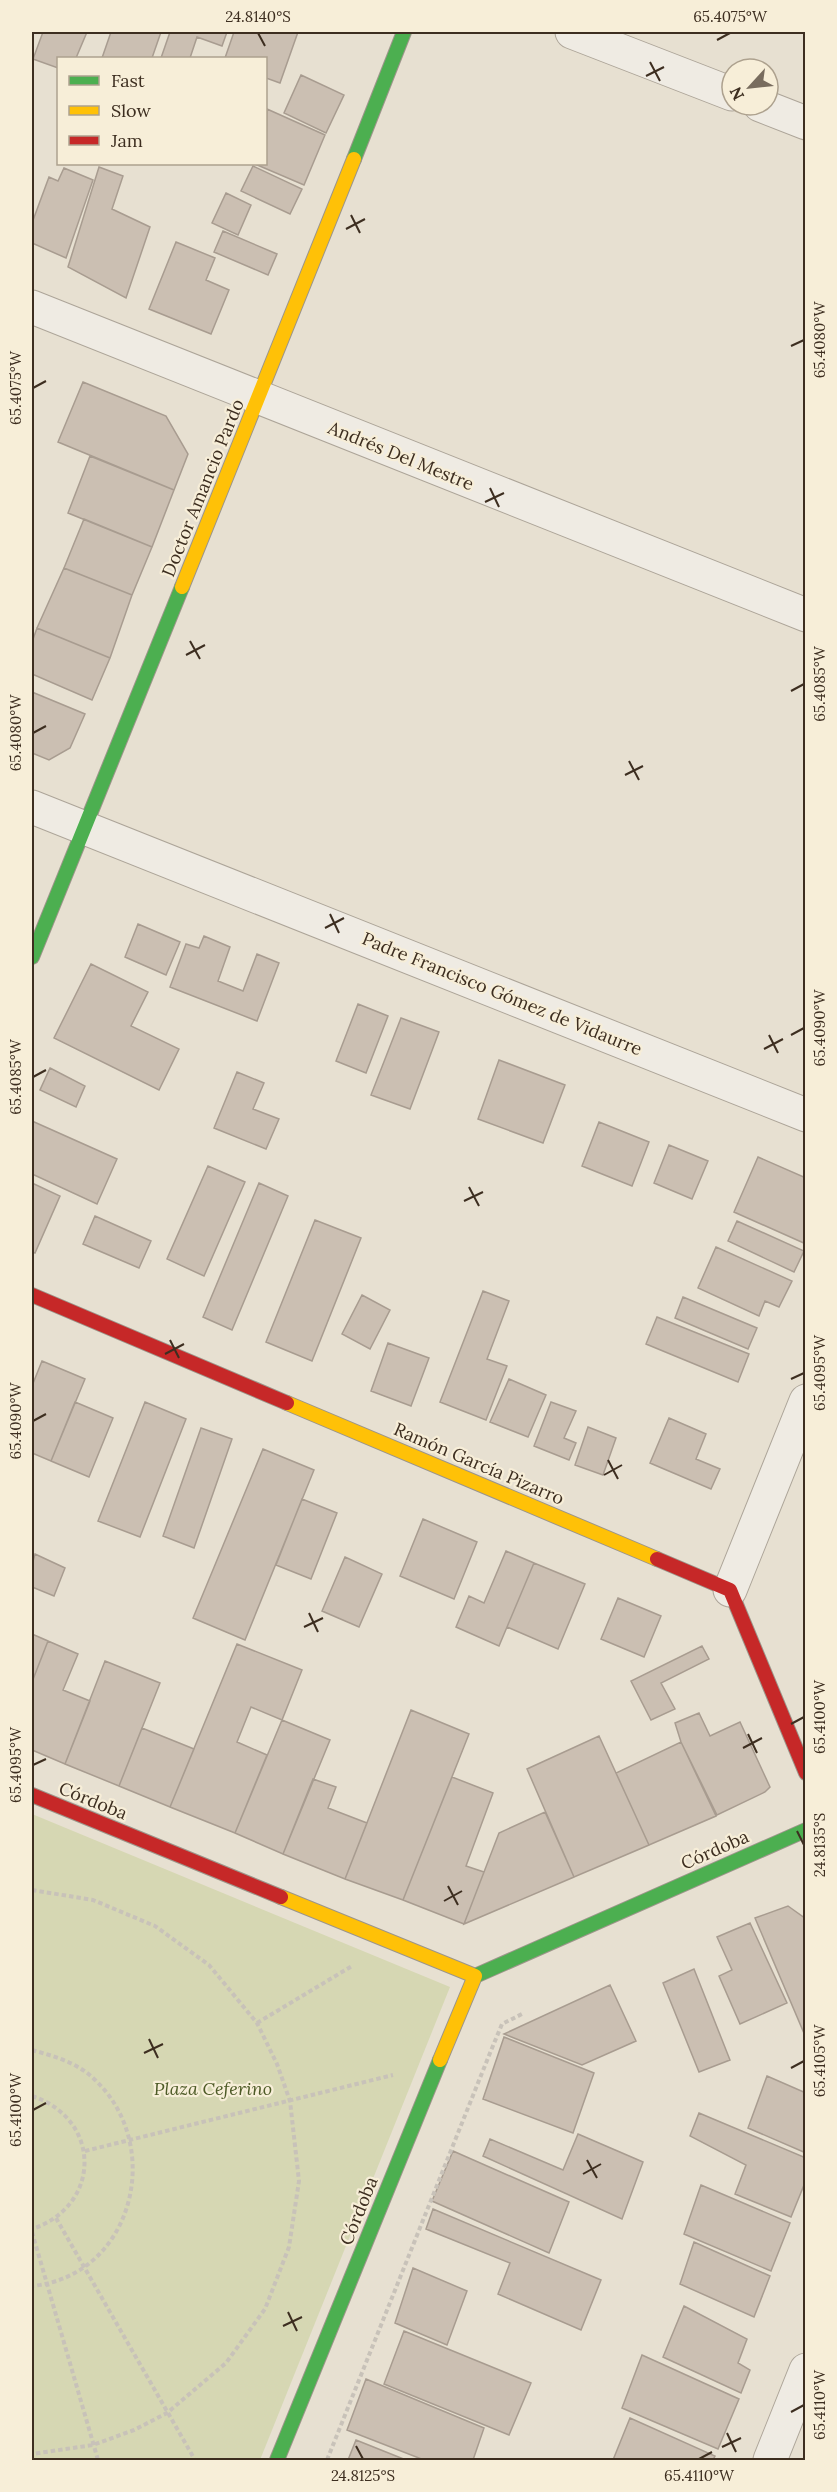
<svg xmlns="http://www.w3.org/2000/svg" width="837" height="2492" viewBox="0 0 837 2492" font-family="Lora,serif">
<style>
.green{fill:#d6d7b3}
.building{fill:#cbbfb2;stroke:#a89c90;stroke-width:1.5}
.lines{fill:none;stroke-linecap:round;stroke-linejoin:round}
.street-casing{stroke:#ada599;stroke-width:35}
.fast-casing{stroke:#9c958a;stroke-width:16}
.slow-casing{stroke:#9c958a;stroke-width:16}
.jam-casing{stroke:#9c958a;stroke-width:16}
.path{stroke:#c8c2b9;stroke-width:4;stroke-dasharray:4.5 3;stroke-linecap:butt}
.street{stroke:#efebe3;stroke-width:33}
.fast{stroke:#4caf50;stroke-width:14}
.slow{stroke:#ffc107;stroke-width:14}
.jam{stroke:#c62828;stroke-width:14}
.ticks{fill:none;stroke:#3d2e20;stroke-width:2}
.labels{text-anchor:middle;stroke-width:4.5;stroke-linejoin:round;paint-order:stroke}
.street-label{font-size:18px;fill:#3d2e20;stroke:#f7eed8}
.park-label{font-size:18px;font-style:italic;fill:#4d5a26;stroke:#f7eed8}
.neatline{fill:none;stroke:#3d2e20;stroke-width:2}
.ticks-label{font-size:15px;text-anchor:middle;fill:#3d2e20}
</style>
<rect width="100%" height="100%" fill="#e7e0d1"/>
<path class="green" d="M32 1814 450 1987 260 2460H32Z"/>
<path class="building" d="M43 32H87L76 58H58V68L33 59Z
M111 32H161L152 58H102Z
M170 32H227L222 46 197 37 190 58H161Z
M234 32H298L280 83 266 78V58H225Z
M301 75 344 95 326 133 284 113Z
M267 109 325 135 304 185 255 164H266Z
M253 166 302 189 290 214 241 191Z
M99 167 123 176 112 209 150 227 126 298 68 267Z
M64 168 93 180 66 258 32 243V223L49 177 58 181Z
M226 193 251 205 238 235 212 223Z
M223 231 277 254 268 275 214 252Z
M176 242 215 258 206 280 229 290 211 334 149 309Z
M83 382 166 416 188 454 174 490 58 442Z
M90 456 174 490 152 547 68 513Z
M84 519 152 547 132 595 64 568Z
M64 568 132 595 110 658 37 628Z
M37 628 110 658 92 700 32 674V642Z
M32 692 85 714 70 748 49 760 32 753Z
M138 924 180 942 166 975 125 957Z
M204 936 230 947 218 981 243 991 257 954 279 963 257 1021 170 987 186 944 199 948Z
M91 964 148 992 131 1026 179 1049 159 1090 54 1038Z
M358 1004 388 1016 366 1073 336 1061Z
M401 1018 439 1032 410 1109 371 1095Z
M499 1060 565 1085 543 1143 478 1119Z
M50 1068 85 1086 76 1107 40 1090Z
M237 1072 264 1083 253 1109 279 1119 266 1149 214 1128Z
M32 1121 117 1159 97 1204 32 1174Z
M599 1122 649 1142 632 1186 582 1166Z
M669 1145 708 1161 692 1199 654 1183Z
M758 1157 806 1178V1244L734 1212Z
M208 1166 245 1182 204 1276 167 1259Z
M32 1183 60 1196 35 1253 32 1252Z
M259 1183 288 1196 232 1330 203 1317Z
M95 1216 151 1241 139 1268 83 1244Z
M315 1220 361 1238 312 1361 266 1342Z
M737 1221 804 1251 794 1272 728 1241Z
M716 1247 792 1281 779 1307 765 1301 759 1316 698 1288Z
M483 1291 509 1301 487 1359 507 1366 486 1420 440 1402Z
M362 1295 390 1310 370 1349 342 1334Z
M683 1297 757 1328 748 1349 675 1318Z
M657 1317 749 1354 738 1382 646 1344Z
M388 1343 429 1358 411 1406 371 1391Z
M42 1361 85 1379 51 1461 32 1453V1386Z
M509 1379 546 1395 528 1437 490 1422Z
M75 1402 113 1418 89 1477 51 1461Z
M145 1402 186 1419 140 1537 98 1521Z
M551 1402 576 1411 564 1438 576 1443 569 1460 534 1446Z
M669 1418 706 1434 696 1459 720 1469 711 1489 650 1463Z
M588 1427 616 1438 603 1475 575 1465Z
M201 1428 232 1439 194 1548 163 1536Z
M263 1449 314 1470 245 1640 193 1618Z
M302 1499 337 1513 311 1579 276 1565Z
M423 1519 477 1542 454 1599 400 1576Z
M506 1551 534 1563 499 1646 456 1627 469 1596 484 1603Z
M35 1554 65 1568 54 1596 32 1587V1565Z
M345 1557 382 1574 359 1627 322 1611Z
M534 1563 585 1584 558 1649 507 1627Z
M618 1598 661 1616 644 1657 601 1639Z
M32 1634 48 1641 32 1682Z
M48 1641 78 1654 63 1690 90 1701 65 1764 32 1750V1682Z
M237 1644 302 1670 282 1720 251 1707 237 1742 267 1755 235 1833 170 1807Z
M702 1646 709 1659 661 1683 675 1709 651 1720 631 1681Z
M105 1661 160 1683 119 1786 65 1764Z
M411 1710 469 1734 403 1900 345 1879Z
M699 1713 710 1736 740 1722 770 1787 765 1792 717 1815 681 1742 675 1723Z
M282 1720 330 1740 283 1854 235 1833Z
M142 1728 194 1749 170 1807 119 1786Z
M599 1736 649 1845 574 1877 527 1769Z
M681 1742 716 1816 649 1845 616 1773Z
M452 1777 493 1793 466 1866 484 1872 464 1924 403 1900Z
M313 1779 336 1787 328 1808 367 1823 345 1879 283 1854Z
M545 1812 574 1877 464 1924 499 1833Z
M788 1906 806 1919V2038L755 1918Z
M750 1923 787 2003 740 2024 719 1976 732 1970 717 1937Z
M694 1969 730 2060 699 2072 663 1983Z
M610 1985 636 2041 582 2065 504 2034Z
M504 2037 594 2073 573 2133 483 2099Z
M767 2076 806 2093V2153L748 2128Z
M699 2113 806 2158V2180L791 2217 735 2194 746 2165 690 2136Z
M578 2134 643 2162 622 2219 483 2156 490 2139 563 2170Z
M453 2151 569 2202 549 2253 432 2201Z
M701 2185 790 2223 771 2271 684 2234Z
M433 2209 601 2280 581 2330 498 2294 510 2263 426 2229Z
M694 2242 770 2276 754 2317 680 2284Z
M413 2268 467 2291 447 2345 395 2323Z
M684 2306 747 2339 738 2363 750 2370 741 2393 663 2357Z
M404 2331 531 2383 509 2435 384 2384Z
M642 2355 739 2399 718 2449 622 2408Z
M366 2379 484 2428 473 2460H424L347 2430Z
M630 2418 715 2456 713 2460H613Z
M356 2440 406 2460H348Z"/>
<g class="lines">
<defs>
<path id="street" d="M572 32 732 94
M760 105 806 123
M32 307 806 615
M32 807 806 1115
M730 1590 806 1401
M770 2460 806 2370"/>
<path id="fast" d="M354 159 404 32
M32 957 182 587
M475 1976 806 1830
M277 2460 440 2060"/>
<path id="slow" d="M182 587 354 159
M287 1403 657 1559
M281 1897 475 1976 440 2060"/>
<path id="jam" d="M32 1295 287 1403
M657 1559 730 1590 806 1773
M32 1795 281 1897"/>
</defs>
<use href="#street" class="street-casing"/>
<use href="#fast" class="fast-casing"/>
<use href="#slow" class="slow-casing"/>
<use href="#jam" class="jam-casing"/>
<path class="path" d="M32 1890 93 1900 155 1926 209 1965 257 2023 277 2064 290 2101 299 2181 289 2247 265 2309 226 2363 167 2413 134 2430 93 2445 32 2454
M257 2023 352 1966
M32 2050C53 2056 76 2062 93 2078 166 2144 134 2276 32 2286
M32 2096C102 2119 102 2206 32 2229
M85 2151 393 2075
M56 2218 195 2460
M32 2232 98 2460
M327 2460 490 2053 502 2024 522 2014"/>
<use href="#street" class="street"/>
<use href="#fast" class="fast"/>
<use href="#slow" class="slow"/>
<use href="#jam" class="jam"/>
</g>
<path class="ticks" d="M258 33 265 46M717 40 730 33M650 62 660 81M646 76 664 67M351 215 360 233M346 229 365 219M791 346 804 340M33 388 46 381M490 488 499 507M485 502 504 493M190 641 200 659M186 655 205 645M791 691 804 684M33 733 46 726M629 761 639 780M625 775 643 766M330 914 339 933M325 928 344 918M769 1035 778 1053M791 1035 804 1028M764 1049 783 1039M33 1077 46 1070M469 1187 479 1206M464 1201 483 1192M170 1340 179 1358M165 1354 184 1344M791 1379 804 1373M33 1421 46 1414M608 1460 618 1479M604 1475 622 1465M309 1613 318 1632M304 1627 323 1618M791 1724 804 1717M748 1734 757 1753M743 1748 762 1738M33 1765 46 1759M797 1831 804 1845M448 1886 458 1905M444 1901 462 1891M149 2039 158 2058M144 2053 163 2044M791 2068 804 2061M33 2110 46 2103M587 2160 597 2178M583 2174 601 2164M288 2312 297 2331M283 2326 302 2317M791 2412 804 2405M727 2433 736 2452M356 2446 363 2459M722 2447 741 2438M699 2459 712 2452"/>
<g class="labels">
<g class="street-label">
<text transform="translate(401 456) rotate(22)" y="6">Andrés Del Mestre</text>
<text transform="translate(203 488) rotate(-68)" y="6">Doctor Amancio Pardo</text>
<text transform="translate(502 994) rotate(22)" y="6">Padre Francisco Gómez de Vidaurre</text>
<text transform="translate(479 1464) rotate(23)" y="6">Ramón García Pizarro</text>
<text transform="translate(93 1801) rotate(22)" y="6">Córdoba</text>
<text transform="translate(715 1850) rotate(-24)" y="6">Córdoba</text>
<text transform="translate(359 2211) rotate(-68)" y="6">Córdoba</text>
</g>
<g class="park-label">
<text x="213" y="2095">Plaza Ceferino</text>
</g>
</g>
<rect width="837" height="2492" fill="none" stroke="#f7eed8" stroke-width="66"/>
<rect x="57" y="57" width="210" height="108" fill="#f7eed8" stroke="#ada18e" stroke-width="1.5"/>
<rect x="69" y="76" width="30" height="9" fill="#4caf50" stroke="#ada18e" stroke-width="1.5"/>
<text x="111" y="87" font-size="18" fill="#3d2e20">Fast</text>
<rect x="69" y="106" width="30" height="9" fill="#ffc107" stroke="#ada18e" stroke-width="1.5"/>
<text x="111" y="117" font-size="18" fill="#3d2e20">Slow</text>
<rect x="69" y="136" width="30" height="9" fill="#c62828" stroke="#ada18e" stroke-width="1.5"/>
<text x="111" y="147" font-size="18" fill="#3d2e20">Jam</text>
<g transform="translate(750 87) rotate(243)"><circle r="28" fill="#f7eed8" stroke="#ada18e" stroke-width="1.5"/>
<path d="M0-4.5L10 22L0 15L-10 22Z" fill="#786c5e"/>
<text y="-9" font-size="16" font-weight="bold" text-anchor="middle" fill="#3d2e20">N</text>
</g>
<rect x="33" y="33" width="771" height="2426" class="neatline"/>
<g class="ticks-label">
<text x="258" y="22">24.8140°S</text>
<text x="730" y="22">65.4075°W</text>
<text transform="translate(820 340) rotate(-90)" y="5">65.4080°W</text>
<text transform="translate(16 388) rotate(-90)" y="5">65.4075°W</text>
<text transform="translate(820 684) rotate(-90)" y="5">65.4085°W</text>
<text transform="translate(16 733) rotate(-90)" y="5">65.4080°W</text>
<text transform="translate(820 1028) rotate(-90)" y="5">65.4090°W</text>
<text transform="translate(16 1077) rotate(-90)" y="5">65.4085°W</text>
<text transform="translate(820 1373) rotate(-90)" y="5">65.4095°W</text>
<text transform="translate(16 1421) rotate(-90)" y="5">65.4090°W</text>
<text transform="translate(820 1717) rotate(-90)" y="5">65.4100°W</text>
<text transform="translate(16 1765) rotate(-90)" y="5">65.4095°W</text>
<text transform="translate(820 1845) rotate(-90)" y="5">24.8135°S</text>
<text transform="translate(820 2061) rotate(-90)" y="5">65.4105°W</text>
<text transform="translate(16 2110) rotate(-90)" y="5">65.4100°W</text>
<text transform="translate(820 2405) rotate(-90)" y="5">65.4110°W</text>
<text x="363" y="2481">24.8125°S</text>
<text x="699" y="2481">65.4110°W</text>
</g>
</svg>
